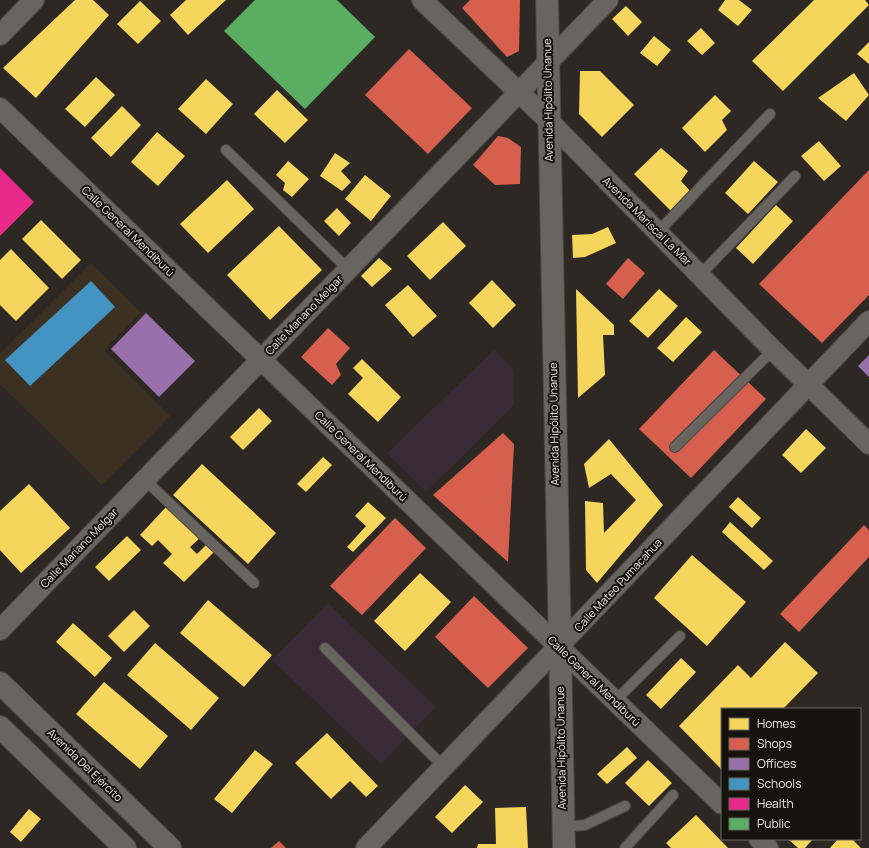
<svg xmlns="http://www.w3.org/2000/svg" width="869" height="848" viewBox="0 0 869 848" font-family="Manrope,sans-serif">
<style>
.industrial{fill:#392b35}
.built{fill:#3c3022}
.homes{fill:#f6d55c}
.shops{fill:#d6604d}
.offices{fill:#9970ab}
.schools{fill:#4393c3}
.health{fill:#e7298a}
.public{fill:#5aae61}
.lines{fill:none;stroke-linecap:round;stroke-linejoin:round}
.service-casing{stroke:#484440;stroke-width:12}
.minor-casing{stroke:#484440;stroke-width:22}
.tertiary-casing{stroke:#484440;stroke-width:24}
.secondary-casing{stroke:#484440;stroke-width:24}
.service{stroke:#686460;stroke-width:10}
.minor{stroke:#686460;stroke-width:20}
.tertiary{stroke:#686460;stroke-width:22}
.secondary{stroke:#686460;stroke-width:22}
.labels{text-anchor:middle;stroke-width:4;stroke-linejoin:round;paint-order:stroke}
.street-label{font-size:11px;fill:#eee8e2;stroke:#16120e}
</style>
<rect width="100%" height="100%" fill="#2d2823"/>
<path class="industrial" d="M494 350 514 370V405L426 492 387 453Z
M328 603 436 707 381 764 272 660Z"/>
<path class="built" d="M91 263 141 313 104 350 170 416 102 485 0 384V354Z"/>
<path class="homes" d="M75 0H93L109 15 36 98 3 68Z
M186 0H226L188 35 170 15Z
M725 0H739L752 10 738 26 718 10Z
M814 0H865L869 5 783 91 752 61Z
M140 1 161 21 138 44 117 24Z
M626 6 642 22 628 36 612 19Z
M701 28 715 43 702 55 687 41Z
M654 36 671 50 657 66 640 53Z
M869 42V64L857 54Z
M580 71H600L634 105 602 137 579 114Z
M854 73 869 95 846 121 818 98Z
M96 77 115 95 85 127 65 109Z
M206 79 233 104 206 134 178 109Z
M277 90 308 120 285 143 254 114Z
M715 95 731 111 722 120 727 130 705 152 682 128Z
M122 106 141 125 111 157 91 138Z
M157 132 185 156 158 186 131 162Z
M819 141 841 166 824 181 801 156Z
M661 148 688 171 681 181 692 193 671 211 634 174Z
M335 153 350 163 341 171 351 182 342 191 320 176Z
M288 161 309 179 292 197 283 190 285 183 276 175Z
M754 161 778 182 748 214 725 193Z
M365 175 391 196 371 221 345 199Z
M227 180 254 209 208 253 180 224Z
M776 205 793 221 753 264 736 248Z
M337 208 351 223 339 236 324 221Z
M41 220 81 260 62 279 22 239Z
M443 222 466 246 430 280 407 256Z
M279 226 322 270 270 320 227 275Z
M608 227 616 243 585 257 573 258 572 235 592 234Z
M11 249 49 288 16 321 0 305V260Z
M379 258 392 269 372 287 361 276Z
M492 280 516 305 493 328 469 303Z
M408 285 437 316 413 337 385 305Z
M576 289 614 325V335H603L605 375 578 398Z
M659 289 678 306 648 338 629 321Z
M686 317 702 332 673 362 657 348Z
M362 359 401 397 378 422 348 394 363 378 353 368Z
M259 408 272 421 243 450 230 437Z
M806 429 826 448 801 473 782 455Z
M609 439 663 505 597 583 586 570 585 501 603 503 604 533 636 500 611 474 589 488 584 464Z
M323 457 332 465 306 492 297 484Z
M202 464 276 533 248 564 173 495Z
M29 484 70 528 21 573 0 550V511Z
M738 497 761 518 752 528 729 507Z
M368 502 386 518 353 552 347 547 366 526 355 516Z
M167 506 200 538 190 547 197 554 206 545 214 552 184 582 163 563 172 554 158 540 152 546 140 535Z
M730 522 773 561 764 570 722 532Z
M127 536 141 550 109 581 95 567Z
M692 555 746 602 707 646 654 598Z
M420 573 451 602 405 651 374 621Z
M208 600 272 655 244 687 180 633Z
M134 610 150 626 124 652 108 636Z
M73 623 112 658 95 677 56 642Z
M785 642 818 673 783 709H722V770L679 726 738 665 751 678Z
M155 643 219 698 191 730 127 675Z
M681 658 696 672 661 709 646 695Z
M104 682 168 736 140 769 76 714Z
M327 733 378 786 366 797 350 781 331 799 295 763Z
M627 747 637 758 607 784 597 774Z
M255 750 273 764 232 813 214 799Z
M648 760 672 783 649 806 625 783Z
M465 785 483 802 452 833 435 817Z
M526 807 528 848H477L478 844H496L495 808Z
M29 809 41 819 21 842 10 832Z
M696 815 728 848H671L666 843Z
M788 839H813L805 848H798Z
M838 839H852L861 848H830Z"/>
<path class="shops" d="M470 0H520L519 51 507 57 462 8Z
M409 49 472 108 428 154 365 95Z
M498 136 508 138 521 147 520 184 495 185 473 165Z
M869 170V295L822 343 759 284Z
M628 258 645 273 623 299 606 284Z
M328 328 350 348 336 364 341 375 332 385 301 357Z
M714 350 766 399 691 478 639 429Z
M503 433 514 444 508 562 433 495Z
M395 518 426 548 362 615 330 586Z
M864 525 869 530V557L799 632 780 614Z
M474 596 528 648 488 688 435 637Z
M279 841 286 848H271Z"/>
<path class="offices" d="M146 313 195 361 159 397 111 349Z
M869 355V377L858 366Z"/>
<path class="schools" d="M91 281 115 307 30 386 5 360Z"/>
<path class="health" d="M0 168 34 202 0 236Z"/>
<path class="public" d="M255 0H337L375 37 305 109 224 31Z"/>
<g class="lines">
<defs>
<path id="service" d="M226 150 348 269
M658 232 770 114
M700 275 795 176
M675 447 773 350
M145 480 254 583
M325 648 444 767
M615 701 680 636
M563 827 585 825 625 806
M625 848 673 795"/>
<path id="minor" d="M422 0 548 120 773 350 869 444
M0 35 34 0
M0 108 722 804
M0 630 608 0
M759 839 768 848
M366 848 869 321"/>
<path id="tertiary" d="M547 0 564 848"/>
<path id="secondary" d="M0 683 170 848
M0 727 125 848"/>
</defs>
<use href="#service" class="service-casing"/>
<use href="#minor" class="minor-casing"/>
<use href="#tertiary" class="tertiary-casing"/>
<use href="#secondary" class="secondary-casing"/>
<use href="#service" class="service"/>
<use href="#minor" class="minor"/>
<use href="#tertiary" class="tertiary"/>
<use href="#secondary" class="secondary"/>
</g>
<g class="labels">
<g class="street-label">
<text transform="translate(548 100) rotate(-91)" y="4">Avenida Hipólito Unanue</text>
<text transform="translate(647 221) rotate(45)" y="4">Avenida Mariscal La Mar</text>
<text transform="translate(128 231) rotate(44)" y="4">Calle General Mendiburú</text>
<text transform="translate(304 315) rotate(-46)" y="4">Calle Mariano Melgar</text>
<text transform="translate(554 424) rotate(-91)" y="4">Avenida Hipólito Unanue</text>
<text transform="translate(361 456) rotate(44)" y="4">Calle General Mendiburú</text>
<text transform="translate(79 548) rotate(-46)" y="4">Calle Mariano Melgar</text>
<text transform="translate(618 585) rotate(-47)" y="4">Calle Mateo Pumacahua</text>
<text transform="translate(594 681) rotate(44)" y="4">Calle General Mendiburú</text>
<text transform="translate(561 748) rotate(-91)" y="4">Avenida Hipólito Unanue</text>
<text transform="translate(85 765) rotate(44)" y="4">Avenida Del Ejército</text>
</g>
</g>
<rect x="721" y="708" width="140" height="132" fill="#16120e" stroke="#6c6863"/>
<rect x="729" y="718" width="20" height="12" fill="#f6d55c" stroke="#6c6863"/>
<text x="757" y="728" font-size="12" fill="#eee8e2">Homes</text>
<rect x="729" y="738" width="20" height="12" fill="#d6604d" stroke="#6c6863"/>
<text x="757" y="748" font-size="12" fill="#eee8e2">Shops</text>
<rect x="729" y="758" width="20" height="12" fill="#9970ab" stroke="#6c6863"/>
<text x="757" y="768" font-size="12" fill="#eee8e2">Offices</text>
<rect x="729" y="778" width="20" height="12" fill="#4393c3" stroke="#6c6863"/>
<text x="757" y="788" font-size="12" fill="#eee8e2">Schools</text>
<rect x="729" y="798" width="20" height="12" fill="#e7298a" stroke="#6c6863"/>
<text x="757" y="808" font-size="12" fill="#eee8e2">Health</text>
<rect x="729" y="818" width="20" height="12" fill="#5aae61" stroke="#6c6863"/>
<text x="757" y="828" font-size="12" fill="#eee8e2">Public</text>
</svg>
